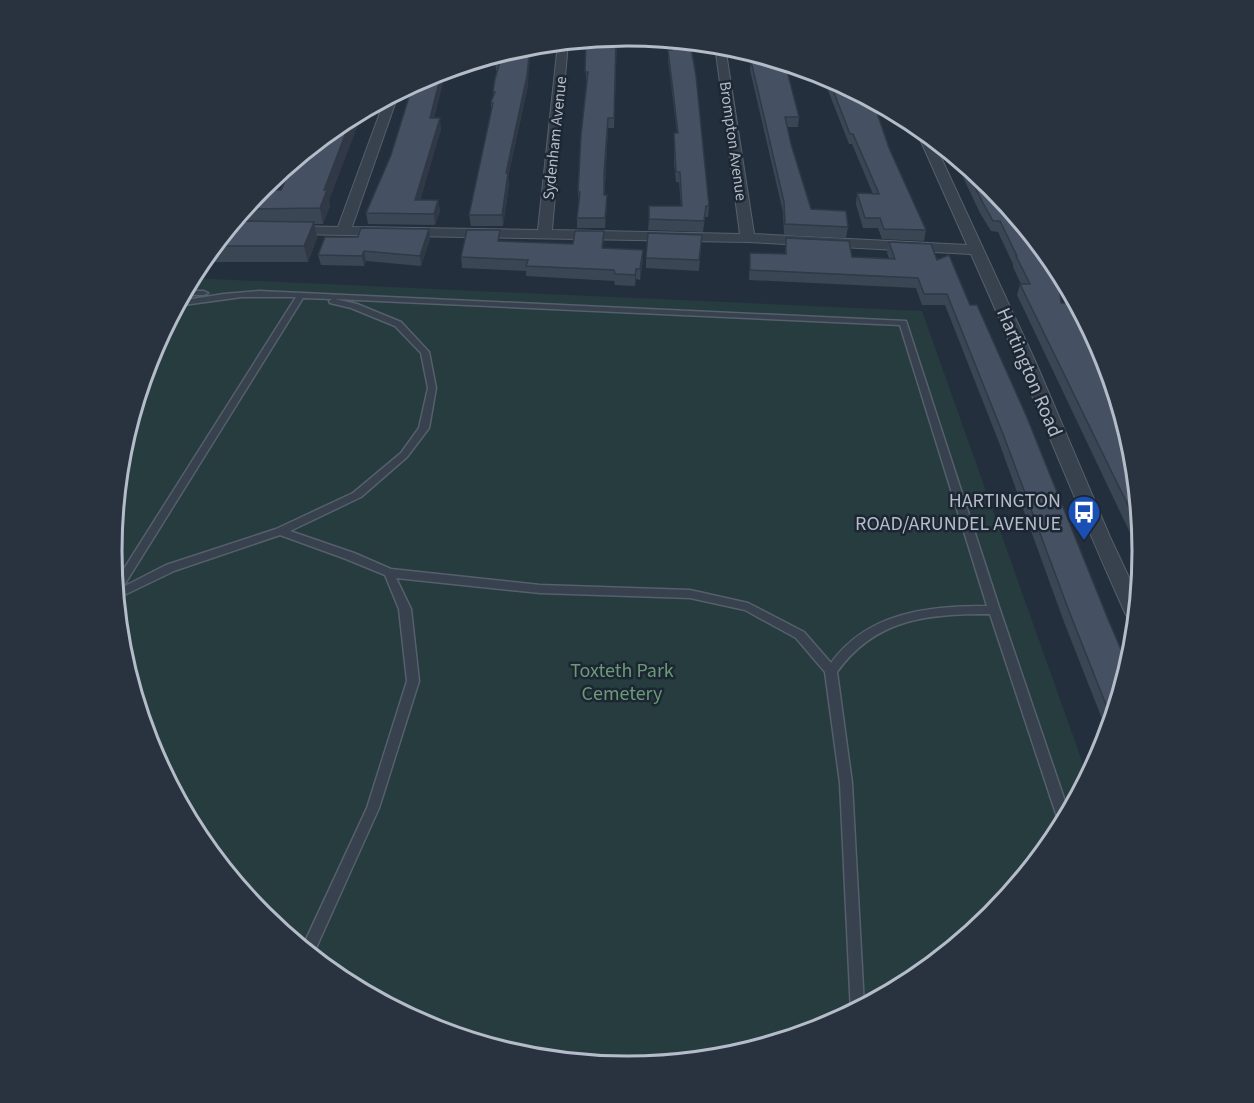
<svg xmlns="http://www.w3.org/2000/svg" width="1254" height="1103" viewBox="0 0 1254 1103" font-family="'Source Sans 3',sans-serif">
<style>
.green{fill:#263c3f}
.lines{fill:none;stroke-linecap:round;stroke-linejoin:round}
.service-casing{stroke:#565f6c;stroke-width:3}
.minor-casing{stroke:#565f6c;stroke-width:2}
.service{fill:#38414e;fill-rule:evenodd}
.minor{fill:#38414e;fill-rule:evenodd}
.wall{fill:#3b4654}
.shaded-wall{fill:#303945}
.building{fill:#455162;stroke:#303945;stroke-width:1.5}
.labels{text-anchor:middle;stroke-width:5;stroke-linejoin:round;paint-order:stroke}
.far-street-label{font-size:16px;fill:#b4bcc9;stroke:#1d2633}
.street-label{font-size:20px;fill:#b4bcc9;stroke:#1d2633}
.poi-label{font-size:20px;fill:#b4bcc9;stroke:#1d2633;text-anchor:end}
.park-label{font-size:20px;fill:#6b9a76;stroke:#1d2633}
.rim{fill:none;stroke:#b4bcc9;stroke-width:3}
</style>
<rect width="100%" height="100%" fill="#242f3e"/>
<path class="green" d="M191 278 922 311 1088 778 1055 838 991 916 913 980 824 1028 727 1057 627 1067 526 1057 429 1028 340 980 262 916 198 838 151 748 121 652 112 551 121 451 151 354Z"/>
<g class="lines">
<defs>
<path id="service" d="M185 291H204L208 293 204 295H182Z
M259 291 906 321 1000 610 1069 813 1063 825 1058 820 990 614C928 614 876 618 837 672L852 783 864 1006 851 1013 840 783 825 672 796 638 745 610 690 598 540 593 396 578 411 609 419 681 379 808 312 957 302 948 367 808 407 681 399 609 385 575 346 559 280 535 174 571 116 599 115 583 296 297H242L176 306 179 301 224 294ZM303 298 332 299 329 301 330 303 351 308 395 326 421 353 428 388 419 428 401 453 353 493 276 529 166 565 123 587ZM335 299 900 325 987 606C928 606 868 612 831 663L804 632 748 603 690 590 540 585 391 569 354 553 290 531 361 497 407 457 429 428 436 388 429 352 401 322 357 304Z"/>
<path id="minor" d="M568 42 552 230 740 234 715 45 725 46 754 234 967 245 916 130 919 127 932 138 1036 363 1110 537 1138 597 1135 622 1129 620 1126 615C1072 496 1025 374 971 254L748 242 290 234 283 230 290 226 338 227 385 99 396 93 398 95 352 227 538 230 558 43Z"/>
</defs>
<use href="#service" class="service-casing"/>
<use href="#minor" class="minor-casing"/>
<use href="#service" class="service"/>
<use href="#minor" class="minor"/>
</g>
<path class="wall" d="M617 37 614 128H608L605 184 604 195H607V205L605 228H577V218L579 202 578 192 587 81H586V40Z
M669 40 693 43V50H691L709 206 708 217H705L703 232 648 230 649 219 681 206 679 182H676L674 163V133H677L668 60V50H670Z
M499 54 528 86 508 177 509 184 503 226H471L469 215 491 112V102L493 96V92L497 71H496L495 61Z
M755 54 798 67H786L799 117 798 127H787L791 144 811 209 848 227 846 238 784 235 783 212 750 70 751 61H757Z
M446 70 434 118 441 129 420 200H438L440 211 435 225 368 224 366 213 430 75Z
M822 75 873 101 889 148 926 230 924 241 882 239 878 228H863L856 204 857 193 873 194 852 144H849Z
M363 111 329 200 330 206 323 224H314L317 238 308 262H201L260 190H281L341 123Z
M953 155 992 187 1038 244H1031L1061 303H1066L1068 289 1103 355 1133 451 1142 552V558L1017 295 1020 284H1021L1013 267V264L998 232 991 231 980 213 961 173V171Z
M604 231 603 248 643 260 640 280 636 279 635 286 615 285 614 281 526 276V271L462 268 461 257 500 241 573 244Z
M702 235 699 271 646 268V258Z
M786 238 852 257 889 258 887 253 889 242 937 260 1108 619 1128 666 1108 734 1064 622 1000 445 945 305H922L916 288 749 280 750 253 785 254Z
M430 239 421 266 366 261 364 266 321 265 318 255Z"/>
<path class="shaded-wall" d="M531 45 528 86 508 177 509 184 503 226 502 215 506 173 530 46Z
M446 70 431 129 430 118 442 71Z
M363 111 329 200 330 206 323 224 320 208 324 190 352 117Z
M440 118 441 129 417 211 415 200Z
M608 118V128L605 184 604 174Z
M607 195V205L605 228V218Z
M438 200 440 211 435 225 434 214Z
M314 222 317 238 308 262 304 246Z
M429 229 430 239 421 266 420 256Z
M643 250V260L640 280V269Z
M364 251 366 261 364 266 362 256Z
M636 269V279L635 286V275Z"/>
<path class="building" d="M616 37 614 118H608L604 174V195H607L605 218H577L580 192H578L581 135 588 72H585L586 40Z
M671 40 690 42 696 76 709 206H706L704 221 649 219V206H682L680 172H676L675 153 674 133H678L668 50H672Z
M527 46H530L527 76 506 173H508L502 215H469L493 103 491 102 495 92H493L495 79 500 61H495L499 54Z
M758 55 785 63 799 117H785L791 144 811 209 846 211 848 227 785 224 784 202 751 61H760Z
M442 71 430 118H440L415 200H438L434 214 366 213 391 155 413 84 430 75Z
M828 77 873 101 889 148 926 230 884 229 880 218H865L857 193 879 194 853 134H850Z
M352 117 324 190H327L320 208 245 209 260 190H281L294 161 341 123Z
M963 164 992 187 1029 233H1027L1024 237 1028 243 1039 245 1056 265 1058 270 1061 303H1068L1070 291 1103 355 1133 451 1141 532 1020 284H1030L1016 256H1017L1000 221H993L983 203Z
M234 221 314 222 304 246H214Z
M361 228 429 229 420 256 364 251 362 256 318 255 325 237H358Z
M467 230H500L498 241 573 244 575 231H604L602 248 643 250 640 269H636L635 275 615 274 614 270 526 266 528 260 461 257Z
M648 233 702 235 699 260 646 258Z
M786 238 849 241 852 257 895 259 889 242 931 244 937 260 949 255 970 305H977L1026 415 1108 619 1128 666 1112 720 1069 611 1003 434 947 294H924L918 278 750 270V253L786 254Z"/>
<defs>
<symbol id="bus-pin" viewBox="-11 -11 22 30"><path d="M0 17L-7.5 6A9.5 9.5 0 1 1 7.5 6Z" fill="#1a4fb4" stroke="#1d2633"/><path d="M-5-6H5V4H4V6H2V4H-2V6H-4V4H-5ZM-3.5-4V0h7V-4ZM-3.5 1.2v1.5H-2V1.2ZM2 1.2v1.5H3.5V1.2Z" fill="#fff"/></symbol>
</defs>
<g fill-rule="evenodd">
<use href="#bus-pin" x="1065" y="493" width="38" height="52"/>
</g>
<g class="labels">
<g class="far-street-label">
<text transform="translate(554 138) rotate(-84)" y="6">Sydenham Avenue</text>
<text transform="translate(734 141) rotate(82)" y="6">Brompton Avenue</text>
</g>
<g class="street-label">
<text transform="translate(1030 372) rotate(67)" y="7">Hartington Road</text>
</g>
<g class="poi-label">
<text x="1061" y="507">HARTINGTON<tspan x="1061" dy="23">ROAD/ARUNDEL AVENUE</tspan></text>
</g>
<g class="park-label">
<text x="622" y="677">Toxteth Park<tspan x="622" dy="23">Cemetery</tspan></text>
</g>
</g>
<path d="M0 0H1254V1103H0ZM122 551a505 505 0 1 1 1010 0a505 505 0 1 1-1010 0Z" fill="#29323f" fill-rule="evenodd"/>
<path class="rim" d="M122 551a505 505 0 1 1 1010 0a505 505 0 1 1-1010 0Z"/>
</svg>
